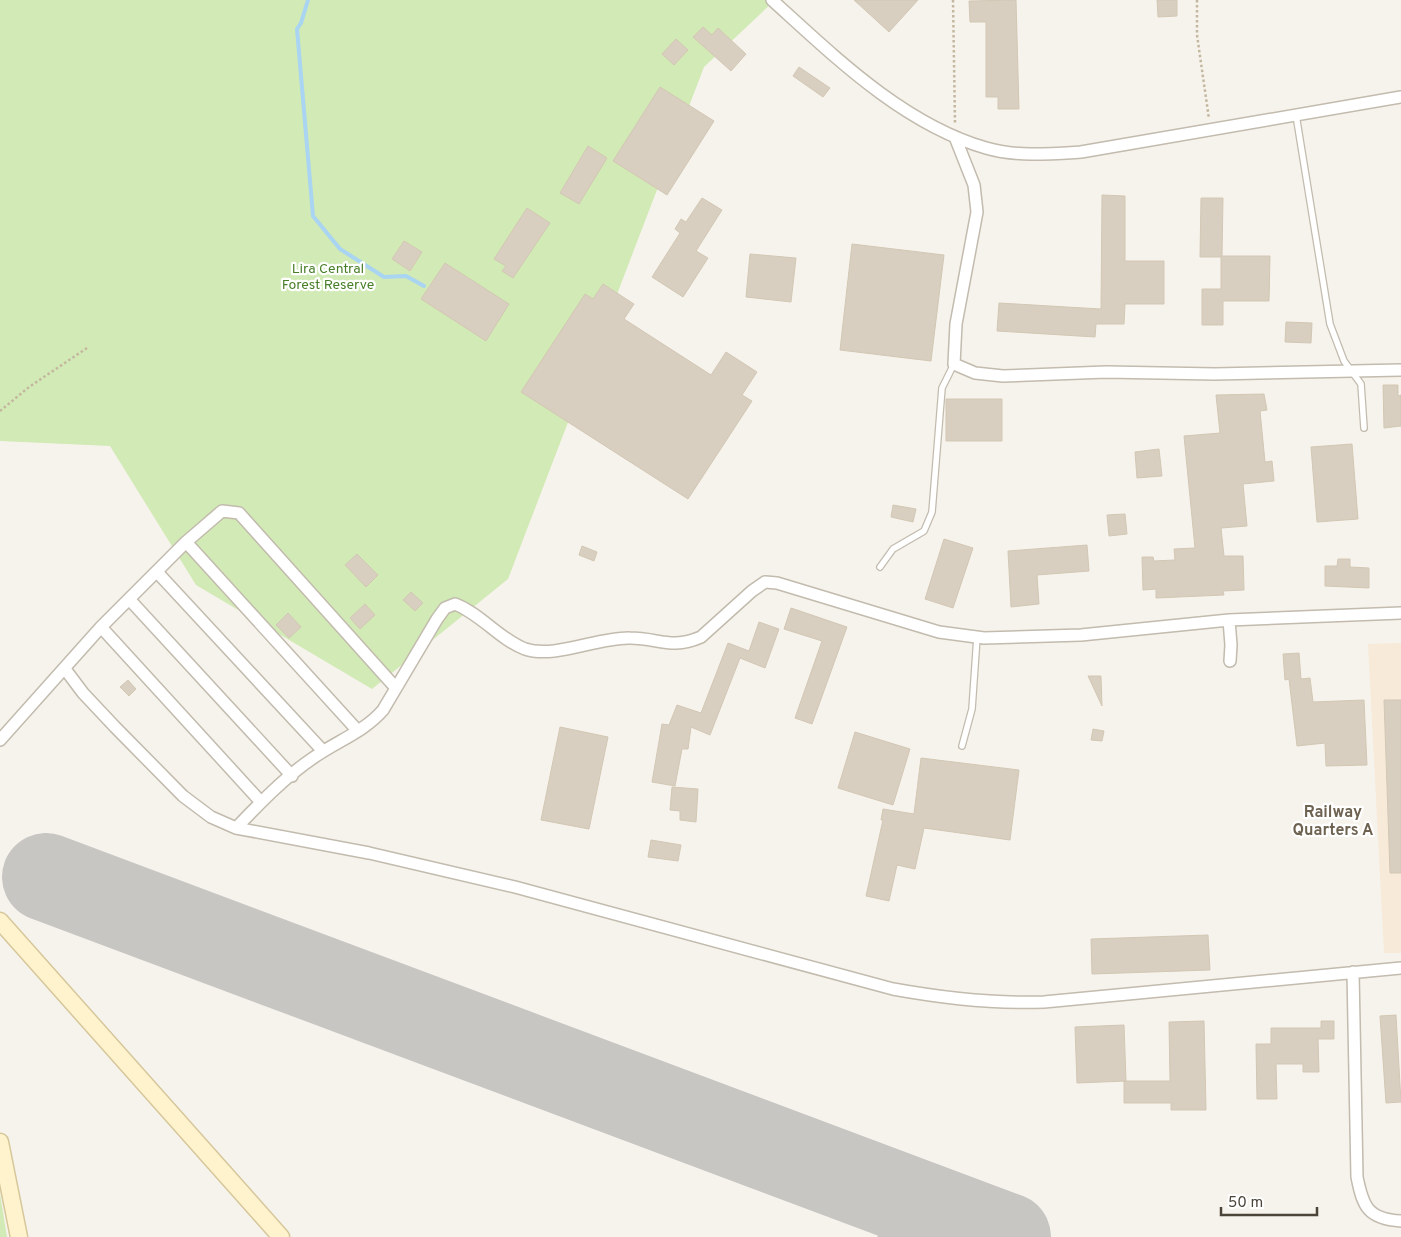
<svg xmlns="http://www.w3.org/2000/svg" width="1401" height="1237" viewBox="0 0 1401 1237" font-family="Overpass,sans-serif">
<style>
.commercial{fill:#f7ead8}
.green{fill:#d2eab5}
.lines{fill:none;stroke-linecap:round;stroke-linejoin:round}
.stream{stroke:#a9d4f2;stroke-width:4}
.taxiway{stroke:#c8c6c3;stroke-width:35}
.runway{stroke:#c8c6c3;stroke-width:88}
.building{fill:#d8cfc1;stroke:#d3c7b4}
.lane-casing{stroke:#c2bbae;stroke-width:8}
.street-casing{stroke:#c2bbae;stroke-width:14}
.secondary-casing{stroke:#d6c79b;stroke-width:19}
.path{stroke:#c4b79f;stroke-width:2.5;stroke-dasharray:2.5 2.5;stroke-linecap:butt}
.lane{stroke:#fff;stroke-width:5.5}
.street{stroke:#fff;stroke-width:11}
.secondary{stroke:#fff3cd;stroke-width:16}
.labels{text-anchor:middle;stroke-width:4.5;stroke-linejoin:round;paint-order:stroke}
.park-label{font-size:14px;fill:#4a7f2a;stroke:#fff}
.quarter-label{font-size:16px;font-weight:bold;fill:#6e6250;stroke:#fff}
</style>
<rect width="100%" height="100%" fill="#f6f3ec"/>
<path class="commercial" d="M1401 643V953H1384L1368 644Z"/>
<path class="green" d="M0 0H775L704 67 508 579 372 689 196 585 110 446 0 441Z
M0 1194 7 1237H0Z"/>
<g class="lines">
<path class="stream" d="M308 0 301 23 297 29 313 216 340 249 384 277 406 276 424 286"/>
<path class="taxiway" d="M895 1237 908 1200"/>
<path class="runway" d="M46 877 1007 1237"/>
</g>
<path class="building" d="M854 0H918L889 32Z
M1016 0 1019 109H998V97H986V22H970L969 1Z
M1157 0H1177V16L1158 17Z
M703 27 712 35 718 28 746 54 731 71 693 37Z
M676 39 688 50 674 65 662 54Z
M799 67 830 88 823 97 793 76Z
M660 87 714 121 667 195 613 161Z
M588 146 607 158 579 204 560 193Z
M1102 195 1125 196V261H1164V304H1125L1124 324H1096L1095 337 997 331 999 303 1101 309Z
M702 198 722 210 696 251 708 258 683 297 652 277 680 233 675 229 681 219 686 222Z
M1201 198H1223L1222 256H1270L1269 301H1223V325H1202V289H1221V257H1200Z
M527 208 550 223 513 278 502 271 506 266 494 259Z
M404 241 422 252 410 271 392 259Z
M852 244 944 255 931 361 840 350Z
M750 254 796 258 791 302 746 297Z
M445 263 509 304 486 341 421 299Z
M603 284 634 304 624 319 711 375 726 352 757 372 742 395 752 401 688 499 521 392 585 294 593 299Z
M1286 322 1312 323 1311 343 1285 342Z
M1383 385H1398V396L1401 395V426L1384 428Z
M1264 394 1267 410 1260 411 1265 462 1272 461 1274 481 1243 484 1247 526 1221 528 1224 556H1243L1244 590 1223 591 1224 595 1156 598V589L1143 590 1142 557H1153L1154 561 1175 560 1174 549 1195 548 1184 436 1220 433 1216 395Z
M946 399H1002V441H946Z
M1352 444 1358 519 1317 522 1311 447Z
M1159 449 1162 476 1137 478 1135 452Z
M893 505 916 509 913 522 891 517Z
M1125 514 1127 534 1109 536 1107 515Z
M944 539 973 548 953 608 925 599Z
M1087 545 1089 571 1037 575 1039 604 1011 607 1008 551Z
M582 546 597 552 594 561 579 555Z
M357 554 378 575 366 587 345 565Z
M1338 559H1350V567L1369 568V588L1325 586V566H1337Z
M411 592 423 603 415 611 403 600Z
M365 604 375 615 360 629 350 618Z
M791 608 847 627 812 724 795 718 822 641 784 629Z
M288 613 301 627 289 638 276 625Z
M759 622 779 629 765 668 740 658 710 735 691 727 688 749H682L675 786 652 782 662 724 669 725 677 705 701 713 728 643 749 651Z
M1299 653 1301 679 1310 678 1313 702 1364 700 1367 765 1326 766 1325 743 1297 746 1289 679 1285 680 1283 654Z
M1088 676H1101L1102 706Z
M128 680 136 689 129 696 120 687Z
M1384 700H1401V873H1390Z
M560 727 608 737 589 829 541 820Z
M1093 729 1104 731 1102 741 1091 740Z
M855 732 910 749 893 805 838 788Z
M921 758 1019 770 1010 840 924 828 915 869 897 865 889 901 866 896 883 820H881L883 809 914 814Z
M672 787 698 789 696 822 680 820V811L670 810Z
M651 840 681 845 678 861 648 857Z
M1208 935 1210 970 1092 974 1091 939Z
M1396 1015 1401 1102 1386 1103 1380 1016Z
M1204 1021 1206 1110H1171V1103H1124V1081H1170L1169 1022Z
M1321 1021H1334V1039H1318L1319 1072H1303V1064H1276L1277 1099H1257L1256 1044H1271V1028H1321Z
M1124 1025 1126 1081 1077 1083 1075 1027Z"/>
<g class="lines">
<defs>
<path id="lane" d="M1296 115 1330 324 1344 361 1361 384 1364 428
M880 567 893 549 924 531 932 512 942 388 954 364
M962 746 972 709 977 637"/>
<path id="street" d="M772 0C835 57 903 124 986 148 1017 157 1050 154 1081 152L1401 97
M955 137 974 185 977 212 956 324 954 364 975 373 1003 376 1106 372 1215 374 1401 370
M186 542 358 731
M157 572 323 751
M129 599 292 776
M1229 620 1231 645 1230 661
M101 627 261 802
M65 669 83 693 115 727 183 796 211 817 236 828 369 853 515 887 893 989C943 998 993 1004 1044 1002L1401 968
M0 740 101 627 186 542 222 511 239 513 396 688
M236 828C260 803 285 777 313 758 337 741 364 732 383 710L437 619 445 608 455 604C481 614 499 639 525 649 555 659 598 637 630 638 659 638 671 650 701 637L752 591 765 582 777 583 939 632 984 638 1081 635 1229 620 1401 613
M1353 972 1357 1177C1363 1207 1368 1219 1401 1221"/>
<path id="secondary" d="M0 921 281 1237
M0 1142 19 1237"/>
</defs>
<use href="#lane" class="lane-casing"/>
<use href="#street" class="street-casing"/>
<use href="#secondary" class="secondary-casing"/>
<path class="path" d="M953 0 955 123
M1197 0V35L1209 119
M0 411 29 387 87 348"/>
<use href="#lane" class="lane"/>
<use href="#street" class="street"/>
<use href="#secondary" class="secondary"/>
</g>
<g class="labels">
<g class="park-label">
<text x="328" y="273">Lira Central<tspan x="328" dy="16">Forest Reserve</tspan></text>
</g>
<g class="quarter-label">
<text x="1333" y="817">Railway<tspan x="1333" dy="18">Quarters A</tspan></text>
</g>
</g>
<path d="M1221 1207v8h96v-8" fill="none" stroke="#4b4439" stroke-width="2.5"/>
<text x="1228" y="1207" font-size="15" fill="#4b4439" stroke="#ffffff" stroke-width="4" paint-order="stroke">50 m</text>
</svg>
